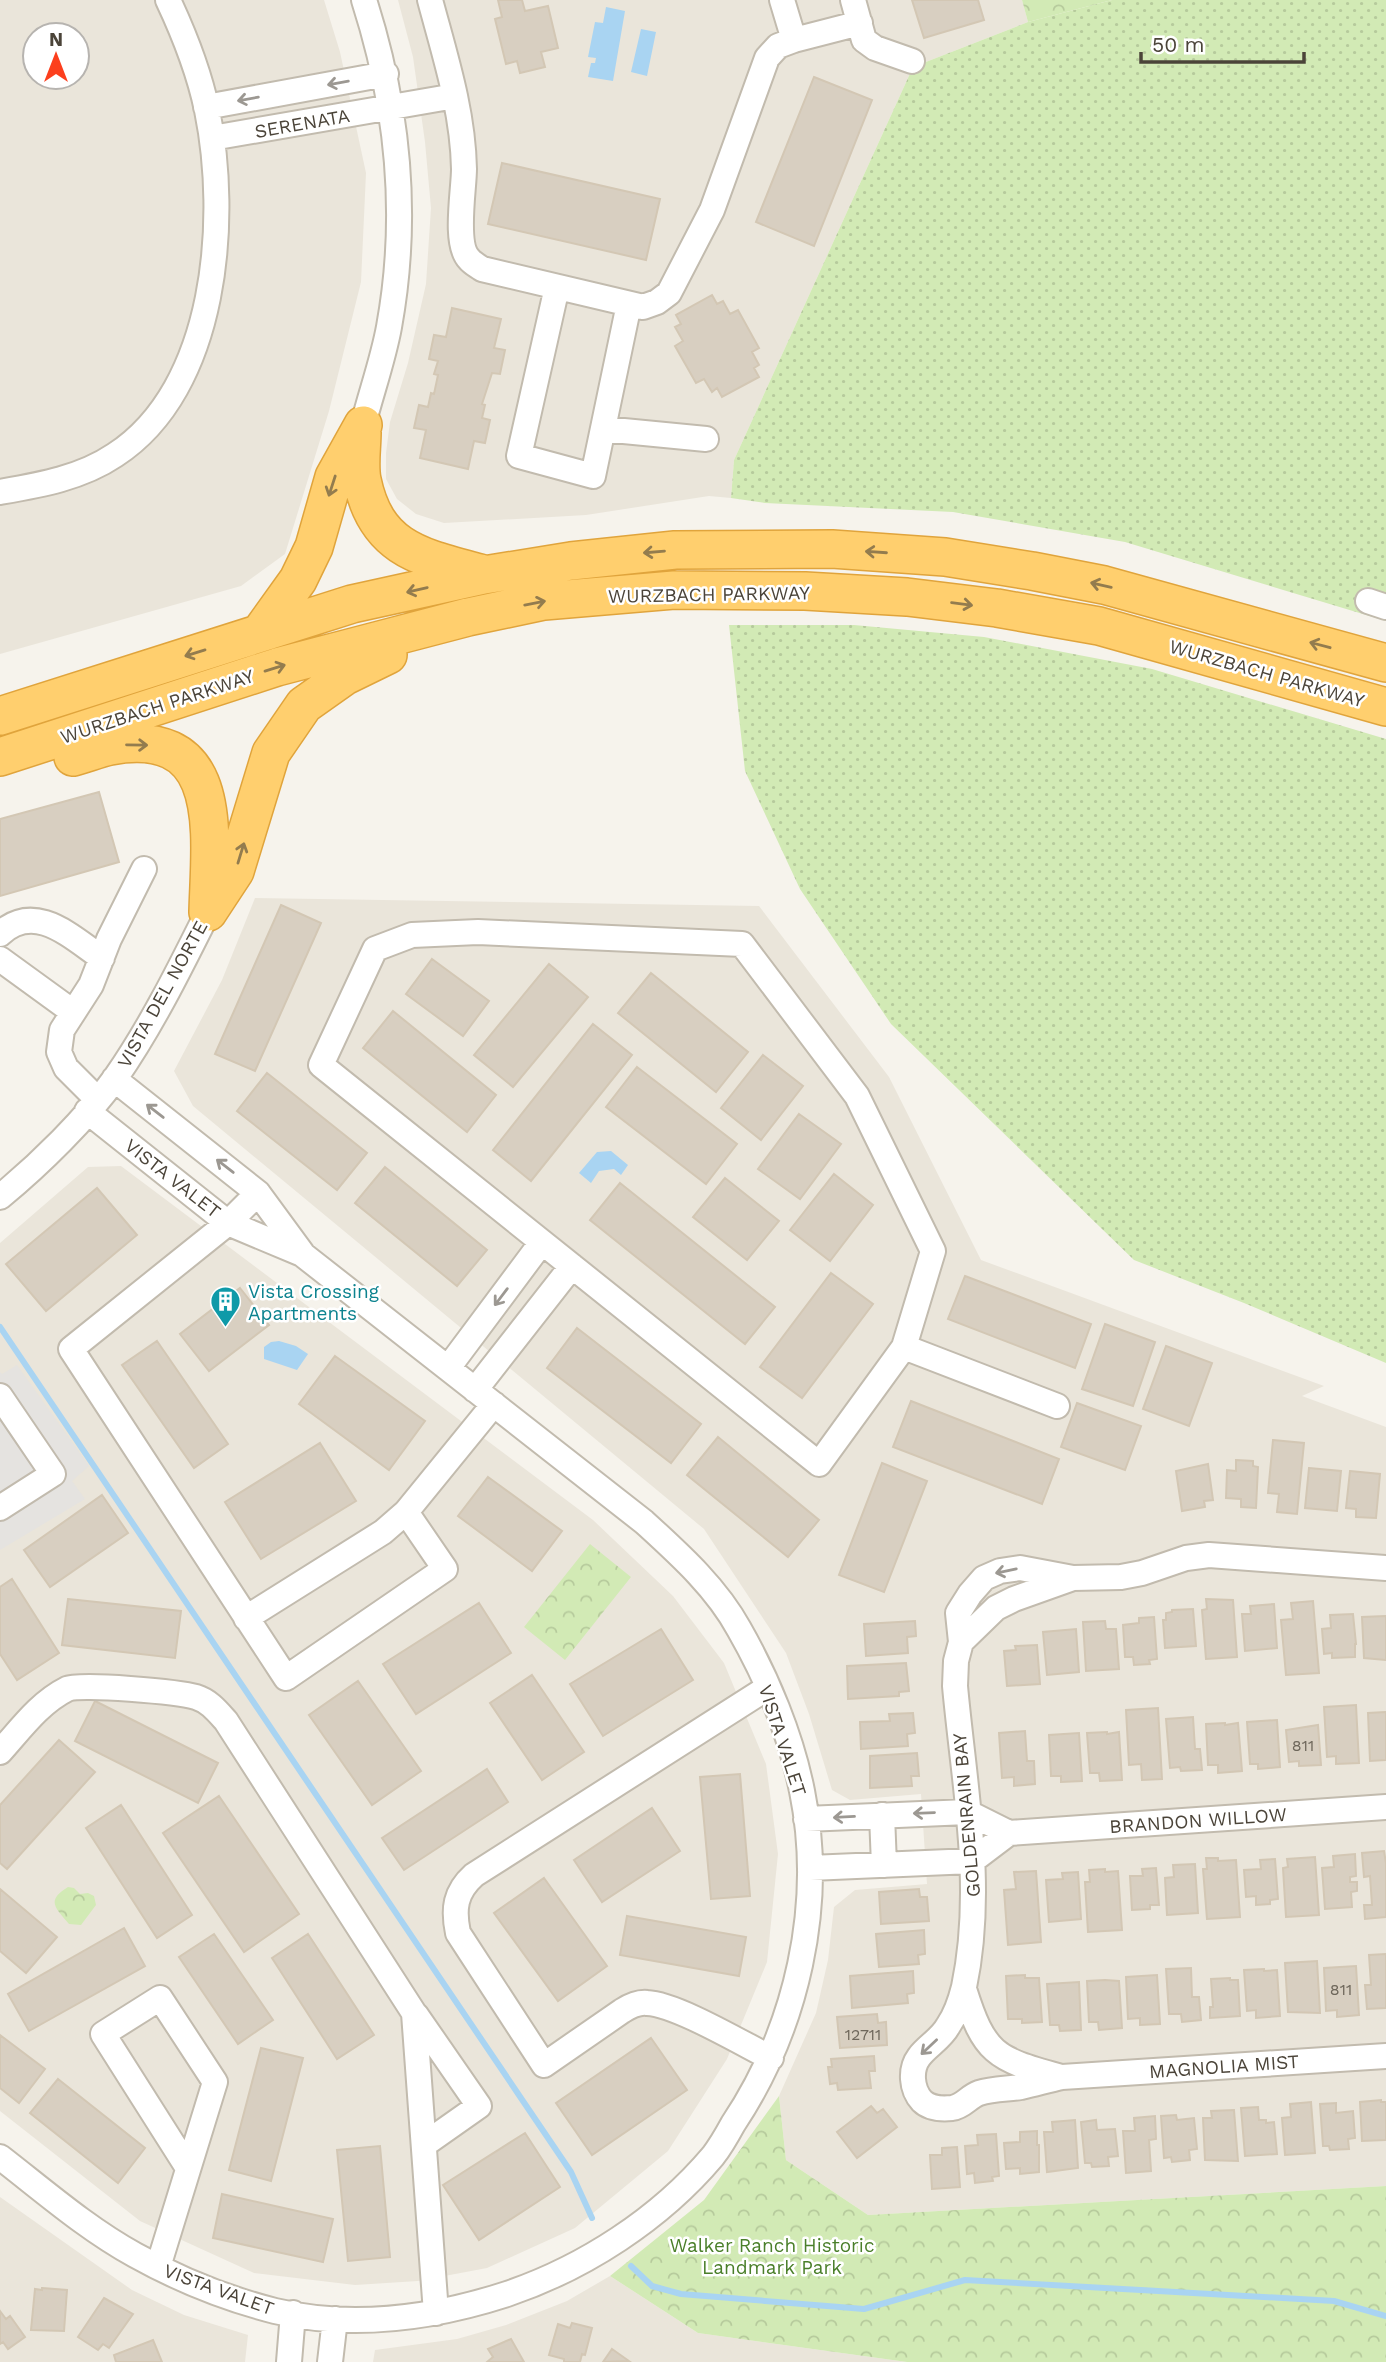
<svg xmlns="http://www.w3.org/2000/svg" width="1386" height="2362" viewBox="0 0 1386 2362" font-family="'Work Sans',sans-serif">
<style>
.residential{fill:#eae5da;fill-rule:evenodd}
.grass{fill:url(#grass-dots)}
.forest{fill:url(#forest-crowns)}
.parking{fill:#e5e3e0}
.water{fill:#a9d4f2}
.lines{fill:none;stroke-linecap:round;stroke-linejoin:round}
.stream{stroke:#a9d4f2;stroke-width:6}
.building{fill:#d8cfc1;stroke:#d3c7b4;stroke-width:2}
.minor-casing{stroke:#c2bbae;stroke-width:28}
.highway-casing{stroke:#e0a43c;stroke-width:40}
.minor{stroke:#fff;stroke-width:24}
.highway{stroke:#ffcf6e;stroke-width:37}
.oneway{stroke:#9c9892}
.oneway2{stroke:#937c4e}
.labels{text-anchor:middle;stroke-width:5;stroke-linejoin:round;paint-order:stroke}
.number-label{font-size:16px;fill:#6e675b}
.street-label{font-size:19px;fill:#4b4439;stroke:#fff}
.culture-label{font-size:19px;fill:#0d838f;stroke:#fff;text-anchor:start}
.park-label{font-size:19px;fill:#4a7f2a;stroke:#fff}
</style>
<defs>
<pattern id="grass-dots" width="8" height="8" patternUnits="userSpaceOnUse" patternTransform="scale(1.75)"><rect width="8" height="8" fill="#d2eab5"/><path d="M2 2h.1M6 6h.1" fill="none" stroke="#b6ca9c" stroke-width="1.8" stroke-linecap="round"/></pattern>
<pattern id="forest-crowns" width="20" height="18" patternUnits="userSpaceOnUse" patternTransform="scale(1.75)"><rect width="20" height="18" fill="#d2eab5"/><path d="M2 6a3 3 0 1 1 6 0M12 15a3 3 0 1 1 6 0" fill="none" stroke="#b6ca9c"/></pattern>
</defs>
<rect width="100%" height="100%" fill="#f6f3ec"/>
<path class="residential" d="M0 0H324L340 52 366 173 361 282 329 411 285 554 241 586 0 654ZM35 35H77V77H35Z
M398 0H1022L1028 22 913 67 734 460 731 498 709 496 586 515 444 523 416 514 397 499 386 479V453L390 422 408 363 426 284 431 208 425 142 413 57Z
M255 898 759 906 889 1077 981 1260 1324 1386 1302 1396 1386 1427V2186L868 2215 786 2160 779 2096 816 2013 828 1960 834 1907 855 1890 927 1884 921 1794 850 1800 832 1790 809 1714 786 1653 704 1529 193 1106 174 1071 222 980Z
M121 1166 593 1520 673 1596 724 1663 766 1764 778 1854 767 1962 727 2059 668 2151 575 2228 487 2268 418 2281 355 2285 254 2273 140 2221 0 2111V1243L88 1167Z
M0 2197 132 2290 184 2315 248 2335 245 2362H0Z
M610 2276 698 2333 907 2362H373L375 2350 457 2339 506 2325 567 2301Z"/>
<path class="grass" d="M1112 0H1386V621L1125 542 953 512 765 503 731 498 734 460 913 67 1028 22Z
M729 625H854L984 637 1152 669 1386 739V1363L1244 1303 1134 1260 891 1024 800 889 745 771Z"/>
<path class="forest" d="M1022 0H1112L1028 22Z
M590 1544 631 1577 565 1660 524 1627Z
M68 1887 74 1888 80 1894 88 1893 94 1896 96 1905 81 1925 69 1924C56 1908 45 1901 68 1887Z
M779 2096 786 2160 868 2215 1386 2186V2362H907L698 2333 610 2276 704 2200Z"/>
<path class="parking" d="M17 1365 89 1466 72 1481 85 1499 0 1550V1372L2 1374Z"/>
<path class="water" d="M606 7 625 11 613 81 588 77 591 63H595L596 58 588 57 595 22 603 23Z
M641 29 656 32 647 76 631 72Z
M611 1151 628 1165 621 1175 614 1169 599 1171 591 1183 579 1173 597 1152Z
M279 1341 296 1346 308 1354 297 1370 264 1359V1347L271 1342Z"/>
<g class="lines">
<path class="stream" d="M0 1327 571 2172 592 2218
M631 2266 652 2286 681 2294 864 2309 965 2280 1334 2301 1386 2316"/>
</g>
<path class="building" d="M498 0H522L525 11 548 6 558 48 541 52 545 67 520 73 517 61 506 64 495 19 502 17Z
M912 0H978L984 20 924 38Z
M814 77 872 100 814 246 756 222Z
M502 163 660 199 646 260 488 224Z
M712 295 717 304 723 301 730 314 738 310 759 348 752 352 759 365 754 368 759 377 722 397 717 388 712 392 704 379 696 383 675 346 683 341 675 327 681 324 676 315Z
M452 308 501 319 494 348 505 350 500 374 492 373 482 404 485 405 482 418 490 420 485 443 474 441 468 469 420 458 426 430 414 428 419 405 428 407 431 393 434 394 438 375 434 374 438 361 429 359 434 335 446 337Z
M99 792 119 862 0 896V819Z
M281 905 321 923 255 1071 215 1054Z
M432 959 489 1001 463 1036 406 994Z
M549 964 588 997 513 1087 474 1055Z
M651 973 748 1052 716 1092 618 1013Z
M393 1011 496 1095 467 1132 363 1048Z
M593 1024 632 1055 531 1181 493 1150Z
M763 1055 803 1086 761 1140 721 1108Z
M637 1067 737 1144 706 1184 606 1107Z
M267 1073 367 1153 337 1190 237 1111Z
M799 1114 841 1144 800 1199 758 1169Z
M385 1167 487 1250 457 1286 355 1203Z
M834 1174 873 1205 830 1261 790 1230Z
M725 1178 779 1221 747 1260 693 1217Z
M620 1183 775 1307 745 1344 590 1220Z
M97 1188 137 1235 46 1311 6 1264Z
M831 1273 873 1304 802 1398 760 1367Z
M965 1276 1091 1324 1075 1368 948 1319Z
M240 1288 269 1325 209 1371 180 1334Z
M1105 1324 1155 1342 1133 1406 1082 1389Z
M577 1328 701 1424 671 1463 547 1368Z
M157 1341 228 1444 194 1468 122 1365Z
M1166 1346 1212 1363 1189 1426 1143 1409Z
M335 1356 425 1421 389 1470 299 1404Z
M911 1401 1059 1459 1042 1504 893 1447Z
M1077 1403 1141 1426 1125 1470 1061 1447Z
M718 1437 819 1520 788 1557 687 1475Z
M1273 1440 1304 1443 1297 1514 1277 1512 1279 1494 1268 1493Z
M320 1443 356 1501 261 1559 225 1502Z
M1236 1460 1253 1461V1466L1258 1467 1256 1508 1241 1507V1499L1226 1498 1227 1470 1236 1471Z
M882 1463 927 1481 884 1592 839 1575Z
M1208 1464 1213 1500 1204 1501 1205 1507 1182 1511 1176 1471Z
M1309 1468 1341 1471 1337 1511 1305 1508Z
M1350 1471 1380 1474 1376 1518 1356 1517V1509L1346 1508Z
M488 1477 562 1531 532 1571 458 1516Z
M102 1495 128 1533 50 1587 24 1550Z
M12 1579 59 1653 17 1680 0 1654V1587Z
M68 1599 181 1611 175 1658 62 1645Z
M1206 1599 1233 1600 1237 1657 1206 1659 1202 1610 1207 1609Z
M1313 1601 1319 1673 1286 1675 1281 1620 1293 1619 1291 1603Z
M479 1603 511 1653 416 1714 383 1664Z
M1274 1604 1277 1648 1245 1651 1242 1614H1251L1250 1606Z
M1193 1609 1196 1646 1165 1648 1163 1620H1166V1613L1172 1612V1610Z
M1353 1614 1356 1644H1355V1657L1332 1658V1653L1324 1654 1322 1629 1331 1628 1330 1615Z
M1386 1616V1660L1364 1658 1362 1617Z
M1154 1617 1157 1659 1149 1660 1150 1664 1134 1665 1133 1657H1125L1123 1625 1139 1623V1618Z
M915 1621 916 1636 907 1637 908 1653 866 1656 864 1624Z
M1105 1621 1106 1629H1116L1119 1669 1086 1671 1083 1622Z
M661 1629 693 1680 603 1736 570 1684Z
M1076 1629 1079 1672 1047 1675 1043 1632Z
M1037 1645 1040 1684 1007 1686 1004 1651 1016 1650 1015 1646Z
M906 1663 909 1691 899 1692V1696L848 1699 847 1666Z
M532 1675 584 1752 542 1780 490 1703Z
M358 1681 421 1771 372 1805 309 1715Z
M95 1701 218 1763 198 1803 75 1741Z
M1356 1705 1359 1763 1336 1764V1756L1327 1757 1324 1707Z
M1158 1708 1162 1779 1142 1780 1141 1764 1129 1765 1126 1710Z
M1386 1712V1760L1370 1761 1368 1713Z
M913 1713 915 1733 907 1734 908 1746 861 1749 860 1722 890 1721 889 1714Z
M1193 1717 1195 1749H1200L1202 1770 1181 1771 1180 1767 1170 1768 1166 1719Z
M1277 1720 1280 1767 1258 1769V1764H1250L1247 1722Z
M1225 1723V1725L1238 1723 1242 1771 1218 1773V1765H1208L1206 1724Z
M1318 1725 1321 1765 1299 1766V1761L1289 1762 1286 1730Z
M1025 1731 1027 1761H1034L1035 1784 1014 1786V1777L1002 1778 999 1733Z
M1107 1732V1734L1119 1732 1122 1780 1100 1781 1099 1773H1090L1087 1733Z
M1079 1733 1082 1781 1061 1782V1776H1051L1049 1735Z
M59 1740 95 1772 7 1869 0 1863V1805Z
M917 1753 919 1776H911L912 1786 870 1788V1756Z
M487 1769 508 1802 404 1870 382 1838Z
M740 1774 750 1896 711 1899 700 1777Z
M219 1796 299 1914 244 1952 163 1833Z
M121 1805 192 1915 157 1938 86 1828Z
M652 1808 680 1851 602 1902 574 1860Z
M1384 1851 1386 1863V1917L1365 1919 1364 1905H1372L1370 1876 1364 1877 1362 1853Z
M1355 1854 1356 1876 1350 1877V1882H1357V1891L1351 1892 1352 1907 1325 1909 1322 1868 1334 1867 1333 1856Z
M1315 1857 1319 1915 1286 1917 1283 1868 1288 1867 1287 1859Z
M1206 1858H1218V1861L1236 1860 1240 1917 1207 1919 1203 1869H1207Z
M1275 1859 1278 1899 1270 1900V1904L1256 1905V1896L1246 1897 1244 1870 1261 1869 1260 1860Z
M1195 1864 1198 1913 1167 1915 1165 1878 1174 1877 1173 1865Z
M1156 1868 1159 1905H1150V1909L1132 1910 1130 1876H1143L1142 1869Z
M1105 1869V1872L1118 1871 1122 1930 1088 1932 1085 1882H1090L1089 1870Z
M1036 1871 1041 1942 1008 1945 1004 1890 1016 1889 1014 1872Z
M1078 1872 1081 1919 1049 1922 1046 1880 1063 1879 1062 1873Z
M544 1878 607 1966 558 2001 494 1913Z
M0 1889 57 1937 26 1973 0 1951Z
M919 1889 920 1897H927L929 1921 881 1924 879 1892Z
M627 1916 746 1937 739 1976 620 1955Z
M124 1928 145 1966 29 2031 8 1994Z
M924 1930 925 1954 918 1955 919 1964 879 1967 876 1934Z
M214 1934 273 2020 238 2044 179 1957Z
M308 1934 374 2035 337 2059 272 1958Z
M1386 1954V2008L1367 2009 1365 1985H1371L1369 1955Z
M1317 1961 1320 2013 1288 2012 1285 1963Z
M1356 1966 1359 2015 1337 2017V2010L1326 2011 1324 1968Z
M1191 1968 1192 1997H1199L1201 2020 1182 2022 1181 2014H1169L1166 1969Z
M1264 1969V1971L1277 1970 1280 2016 1256 2018V2010L1247 2011 1244 1970Z
M913 1971 914 1993 907 1994 908 2003 852 2008 850 1976Z
M1025 1975V1978H1039L1042 2022 1022 2023V2019H1008L1006 1976Z
M1157 1975 1160 2024 1140 2025V2018L1128 2019 1126 1977Z
M1230 1978V1980H1238L1240 2016 1210 2018V2007H1213L1211 1979Z
M1105 1980 1119 1981 1122 2028 1099 2030 1098 2022H1089L1087 1981Z
M1079 1982 1081 2030 1060 2031 1059 2025H1050L1047 1984Z
M877 2014 878 2023 886 2022 887 2045 840 2048 837 2017Z
M0 2035 45 2069 19 2103 0 2088Z
M651 2038 687 2090 592 2155 556 2103Z
M261 2048 303 2058 271 2181 229 2170Z
M874 2056 875 2071H869L871 2088 838 2090 837 2083 830 2084 828 2067H832L831 2059Z
M58 2079 145 2148 118 2183 30 2113Z
M1381 2100V2102H1386V2140L1362 2141 1360 2102Z
M1311 2102 1315 2153 1285 2155 1282 2118 1291 2117 1290 2104Z
M1336 2103V2113L1353 2111 1355 2138 1348 2139 1349 2149 1330 2150 1329 2146H1323L1320 2104Z
M871 2106 877 2113 883 2109 897 2127 857 2158 837 2132Z
M1258 2107 1259 2120H1266V2123L1274 2122 1277 2154 1245 2156 1241 2108Z
M1234 2110 1238 2161 1205 2160 1203 2118H1212L1211 2111Z
M1176 2115 1177 2120 1194 2118 1197 2149 1189 2150 1190 2160 1172 2162 1171 2157 1164 2158 1161 2116Z
M1155 2116 1156 2139 1149 2140 1151 2171 1126 2173 1123 2131H1135L1134 2118Z
M1075 2120 1078 2168 1047 2172 1044 2132H1053L1052 2122Z
M1096 2120 1097 2130 1115 2129 1118 2156 1108 2157 1109 2166 1092 2167 1091 2163H1085L1081 2122Z
M1037 2131V2145H1039V2172L1020 2174V2168L1006 2169 1004 2143 1020 2142V2132Z
M525 2133 560 2187 479 2240 443 2185Z
M996 2134 999 2176 992 2177 993 2181 975 2183 974 2173 967 2174 965 2146 978 2145 977 2135Z
M380 2146 390 2257 348 2261 337 2150Z
M957 2147 960 2187 932 2189 930 2155H942V2148Z
M222 2194 333 2219 323 2262 213 2238Z
M42 2288 67 2290 64 2331 31 2330 35 2289 42 2290Z
M104 2298 133 2314 109 2348 103 2344 98 2350 78 2337Z
M0 2311 6 2319 10 2316 25 2337 8 2349 3 2342 0 2344Z
M572 2323 592 2328 585 2355 582 2354 580 2362H564V2359L549 2355 558 2324 570 2328Z
M511 2339 524 2362H487L493 2357 488 2349Z
M153 2340 162 2362H116L114 2355Z
M612 2349 629 2361 603 2362Z"/>
<g class="lines">
<defs>
<path id="minor" d="M430 0C445 56 463 111 464 169 464 190 454 244 469 259 472 263 478 266 482 269L643 307 657 302 669 293 712 210 767 58 778 46 794 40 860 23
M782 0 794 40
M853 0 864 40 875 48 912 61
M206 107 386 74
M212 138 455 96
M557 287 519 456 593 476 629 304
M363 425C371 393 383 360 389 327 409 217 398 106 364 0
M603 429 706 439
M0 492C40 485 81 478 115 455 218 388 229 218 207 110 199 72 184 34 168 0
M1368 601 1386 607
M478 932 742 944 857 1096 933 1251 904 1347 819 1464 321 1065 375 949 412 935Z
M0 934C35 901 71 937 102 958
M0 959 73 1012
M114 1079 258 1193 302 1253
M97 1099 66 1068 59 1052 62 1030 91 985 109 939 144 869
M258 1193 228 1223 71 1349 286 1678 445 1569 406 1512
M0 1197C40 1164 86 1119 116 1077 152 1025 180 968 208 912
M904 1347 1057 1406
M448 1368 542 1242
M475 1390 572 1266
M0 1396 53 1474 0 1508
M1386 1568 1209 1555 1186 1558 1142 1573 1121 1577 1073 1578 1020 1568 1000 1571 984 1578 970 1594 958 1613 961 1642 956 1661 955 1686C964 1785 985 1888 964 1987 961 1999 955 2016 948 2026 941 2039 927 2046 919 2057 910 2069 911 2089 922 2101 929 2108 942 2109 952 2108 964 2106 968 2097 979 2093 992 2089 1007 2089 1021 2087 1035 2084 1048 2080 1062 2077L1386 2056
M246 1618 383 1532 406 1512 494 1404
M961 1642 996 1608 1014 1599 1073 1578
M767 1688 474 1875C455 1892 453 1909 458 1933L544 2065 622 2011C630 2006 638 2002 647 2003 676 2004 743 2044 771 2058
M0 1752C20 1730 39 1703 67 1689 80 1683 179 1692 196 1697 209 1701 217 1711 226 1721L414 2013 436 2313
M882 1815 884 1865
M806 1819 967 1812 1009 1833 1386 1807
M810 1868 972 1861 1009 1833
M964 1989C984 2053 995 2059 1058 2076
M416 2015 479 2106 425 2144
M0 2157C44 2191 86 2228 135 2255 178 2279 228 2299 275 2311 352 2329 433 2318 507 2294 584 2268 660 2219 713 2156 720 2147 727 2135 733 2124 797 2028 825 1905 802 1791 791 1736 767 1678 739 1629 716 1587 679 1554 644 1522L302 1254 228 1223 87 1111
M158 2267 215 2082 160 1998 103 2034 188 2168
M289 2362 293 2313
M330 2362 335 2319"/>
<path id="highway" d="M362 432C362 447 359 465 362 480 376 549 420 557 480 573
M260 633 298 580 314 547 334 477 363 425
M0 716 352 604 484 575 571 561 675 550 832 549 945 557 1032 571 1104 585 1386 663
M0 757 277 667 468 617 544 601 674 590 805 591 907 597 997 608 1099 626 1386 707
M73 757C85 754 97 749 110 746 227 725 210 835 208 912
M208 912 235 871 271 753 304 705 345 676 388 655"/>
</defs>
<use href="#minor" class="minor-casing"/>
<use href="#highway" class="highway-casing"/>
<use href="#minor" class="minor"/>
<use href="#highway" class="highway"/>
</g>
<defs><path id="oneway-shaft" d="M-6 0H5M1.5-3L5.5 0L1.5 3" fill="none" stroke-width="1.6" stroke-linecap="round" stroke-linejoin="round" transform="scale(1.75)"/></defs>
<g class="oneway">
<use href="#oneway-shaft" transform="translate(338 83) rotate(170)"/>
<use href="#oneway-shaft" transform="translate(248 99) rotate(170)"/>
<use href="#oneway-shaft" transform="translate(155 1111) rotate(-142)"/>
<use href="#oneway-shaft" transform="translate(225 1166) rotate(-142)"/>
<use href="#oneway-shaft" transform="translate(501 1297) rotate(127)"/>
<use href="#oneway-shaft" transform="translate(1006 1571) rotate(168)"/>
<use href="#oneway-shaft" transform="translate(924 1813) rotate(178)"/>
<use href="#oneway-shaft" transform="translate(844 1817) rotate(177)"/>
<use href="#oneway-shaft" transform="translate(929 2047) rotate(137)"/>
</g>
<g class="oneway2">
<use href="#oneway-shaft" transform="translate(332 486) rotate(108)"/>
<use href="#oneway-shaft" transform="translate(654 552) rotate(175)"/>
<use href="#oneway-shaft" transform="translate(876 552) rotate(-176)"/>
<use href="#oneway-shaft" transform="translate(1101 585) rotate(-167)"/>
<use href="#oneway-shaft" transform="translate(417 590) rotate(167)"/>
<use href="#oneway-shaft" transform="translate(535 603) rotate(-11)"/>
<use href="#oneway-shaft" transform="translate(962 604) rotate(7)"/>
<use href="#oneway-shaft" transform="translate(1320 645) rotate(-165)"/>
<use href="#oneway-shaft" transform="translate(195 653) rotate(163)"/>
<use href="#oneway-shaft" transform="translate(275 668) rotate(-17)"/>
<use href="#oneway-shaft" transform="translate(137 745) rotate(1)"/>
<use href="#oneway-shaft" transform="translate(241 853) rotate(-73)"/>
</g>
<defs>
<symbol id="building-pin" viewBox="-11 -11 22 30"><path d="M0 17L-7.5 6A9.5 9.5 0 1 1 7.5 6Z" fill="#0f9aa8" stroke="#fff"/><path d="M-4-6H4V6H1V3H-1V6H-4ZM-2.5-4.3h1.7v1.8h-1.7ZM.8-4.3h1.7v1.8H.8ZM-2.5-1h1.7V.8h-1.7ZM.8-1h1.7V.8H.8Z" fill="#fff"/></symbol>
</defs>
<g fill-rule="evenodd">
<use href="#building-pin" x="208" y="1284" width="35" height="47"/>
</g>
<g class="labels">
<g class="number-label">
<text x="1303" y="1751">811</text>
<text x="1341" y="1995">811</text>
<text x="863" y="2040">12711</text>
</g>
<g class="street-label">
<text transform="translate(302 123) rotate(-10)" y="7">SERENATA</text>
<text transform="translate(709 594) rotate(-1)" y="7">WURZBACH PARKWAY</text>
<text transform="translate(1267 673) rotate(16)" y="7">WURZBACH PARKWAY</text>
<text transform="translate(157 706) rotate(-18)" y="7">WURZBACH PARKWAY</text>
<text transform="translate(162 994) rotate(-61)" y="7">VISTA DEL NORTE</text>
<text transform="translate(173 1178) rotate(38)" y="7">VISTA VALET</text>
<text transform="translate(783 1740) rotate(72)" y="7">VISTA VALET</text>
<text transform="translate(966 1815) rotate(-95)" y="7">GOLDENRAIN BAY</text>
<text transform="translate(1198 1820) rotate(-4)" y="7">BRANDON WILLOW</text>
<text transform="translate(1224 2066) rotate(-4)" y="7">MAGNOLIA MIST</text>
<text transform="translate(219 2289) rotate(20)" y="7">VISTA VALET</text>
</g>
<g class="culture-label">
<text x="248" y="1298">Vista Crossing<tspan x="248" dy="22">Apartments</tspan></text>
</g>
<g class="park-label">
<text x="772" y="2252">Walker Ranch Historic<tspan x="772" dy="22">Landmark Park</tspan></text>
</g>
</g>
<g transform="translate(56 56)"><circle r="33" fill="#ffffff" stroke="#b7b4b0" stroke-width="2"/>
<path d="M0-5L12 26L0 18L-12 26Z" fill="#fc3f1d"/>
<text y="-10" font-size="19" font-weight="bold" text-anchor="middle" fill="#4b4439">N</text>
</g>
<path d="M1141 52v10h163v-10" fill="none" stroke="#4b4439" stroke-width="3.5"/>
<text x="1152" y="52" font-size="21" fill="#4b4439" stroke="#ffffff" stroke-width="5" paint-order="stroke">50 m</text>
</svg>
